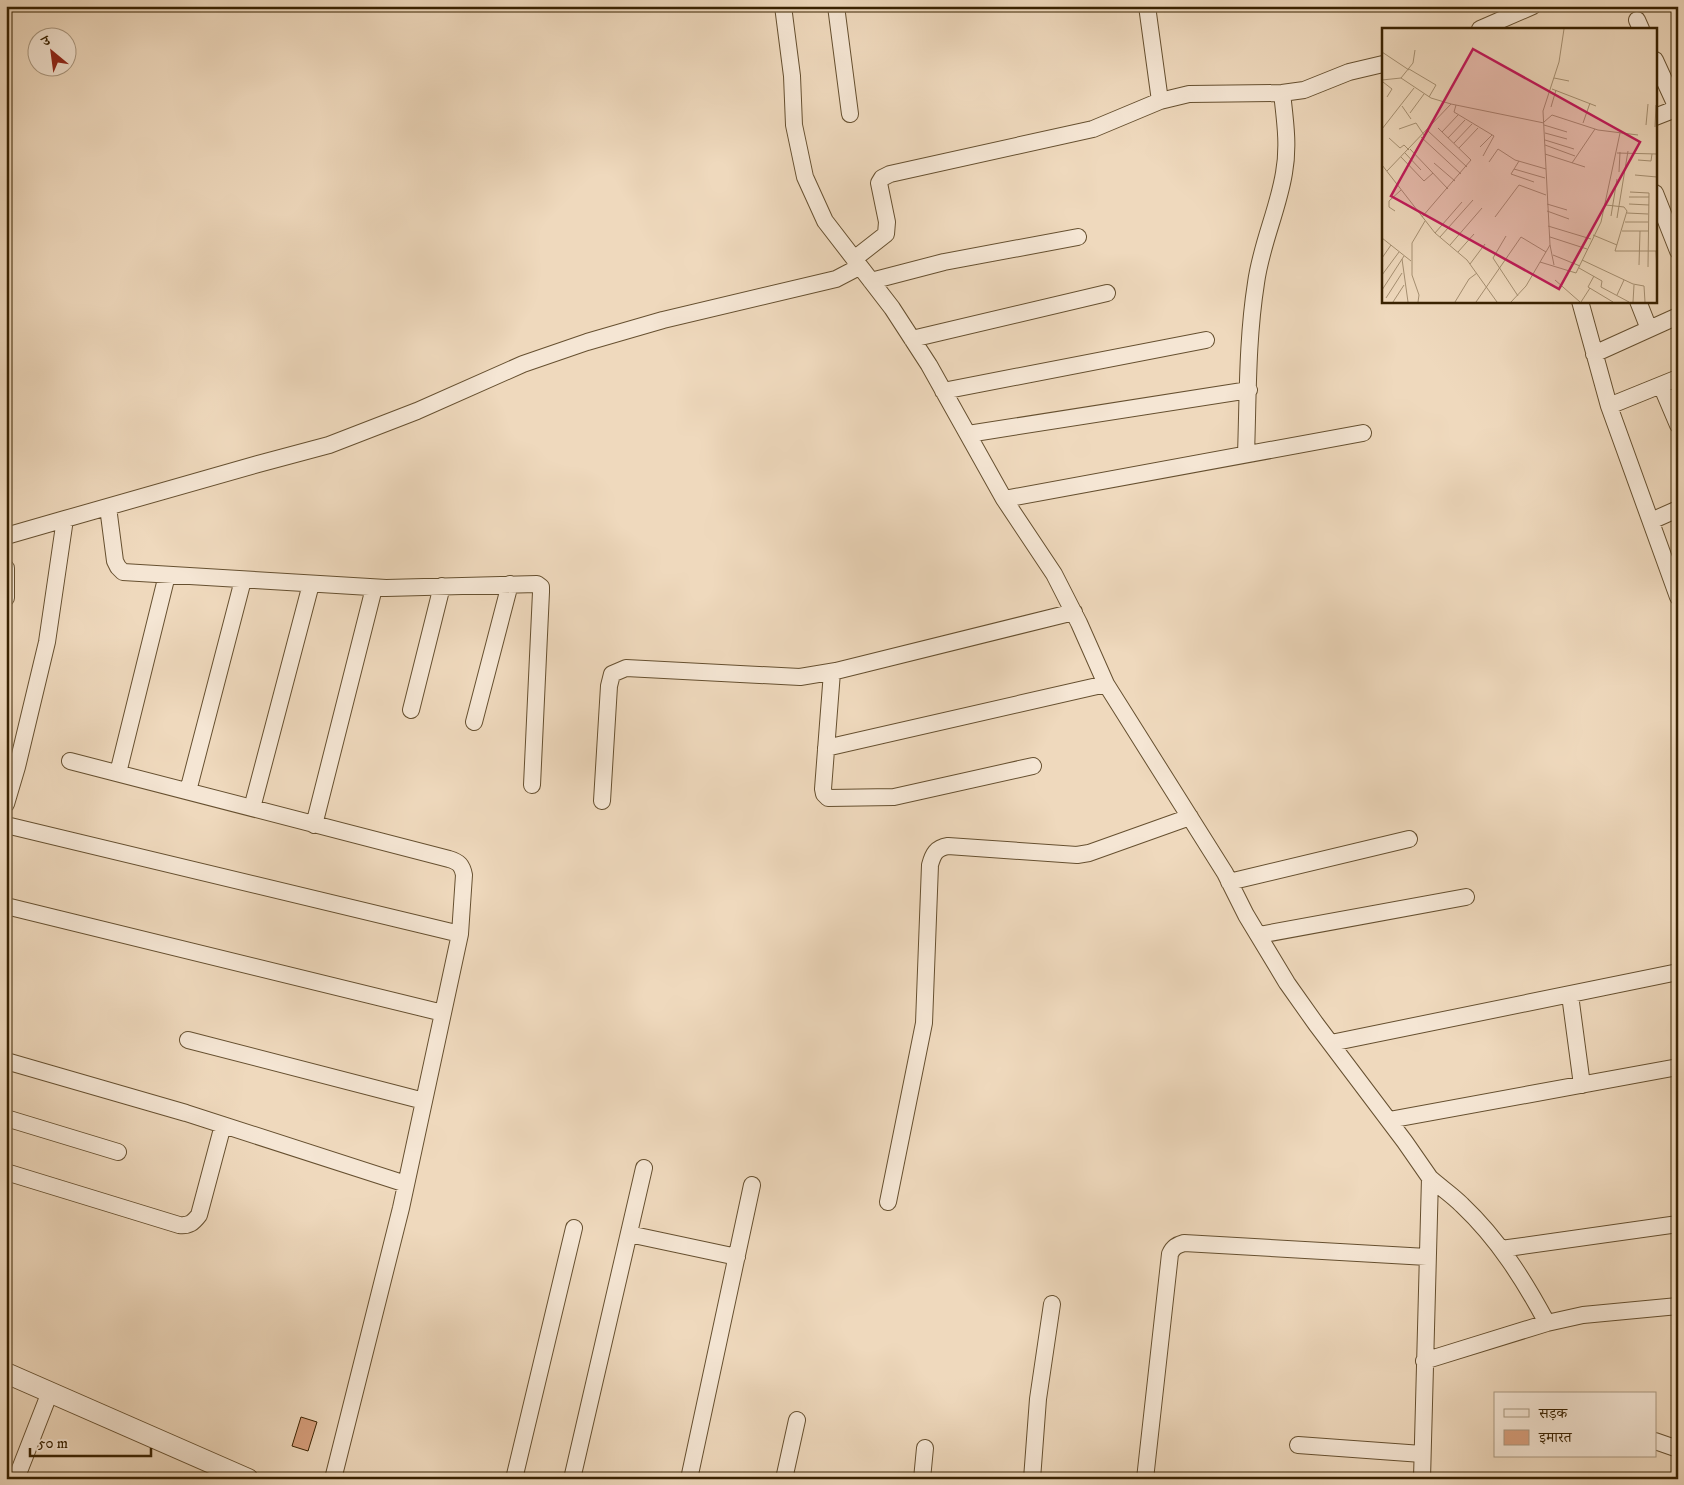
<svg xmlns="http://www.w3.org/2000/svg" width="1684" height="1485" viewBox="0 0 1684 1485" font-family="'IM FELL DW Pica','Noto Serif Devanagari',serif">
<style>
.building{fill:#d8a07e;stroke:#392201}
.lines{fill:none;stroke-linecap:round;stroke-linejoin:round}
.minor-casing{stroke:#665030;stroke-width:18}
.tertiary-casing{stroke:#665030;stroke-width:22}
.minor{stroke:#f5e6d4;stroke-width:16}
.tertiary{stroke:#f5e6d4;stroke-width:20}
.inset-road{fill:none;stroke:#a69072;stroke-width:1}
.view{fill:#c2185b;fill-opacity:0.15;stroke:#c2185b;stroke-width:2.5}
.inset-edge{fill:none;stroke:#392201;stroke-width:2.5}
</style>
<rect width="100%" height="100%" fill="#efd9bd"/>
<filter id="stains"><feTurbulence type="fractalNoise" baseFrequency=".004" numOctaves="4"/><feColorMatrix values="0 0 0 0 .2 0 0 0 0 .09 0 0 0 0 .02 0 0 0 .5 -.17"/></filter>
<radialGradient id="worn" r=".72"><stop offset=".6" stop-color="#630" stop-opacity="0"/><stop offset="1" stop-color="#630" stop-opacity=".3"/></radialGradient>
<path class="building" d="M301 1417 317 1422 308 1451 292 1446Z"/>
<g class="lines">
<defs>
<path id="minor" d="M783 6 792 76 794 125 805 177 825 221 892 308 929 365 1004 499 1054 574 1079 623 1106 684 1225 873 1246 915 1287 983 1316 1024 1405 1142 1430 1178 1422 1479
M836 6 850 114
M1147 6 1160 101
M1637 20 1641 29
M1480 29 1533 6
M1655 60 1677 108
M1655 117 1678 108
M1655 193 1678 251
M854 259 886 234 887 222 879 183 882 178 890 174 1093 129 1160 101 1189 94 1282 93 1304 90 1349 72 1383 64
M871 281 944 262 1078 237
M1580 301 1609 406 1678 597
M1638 301 1649 329
M912 339 1107 293
M1594 354 1678 316
M1661 385 1678 425
M943 391 1206 340
M1609 406 1678 378
M968 434 1249 390
M1246 454C1248 398 1247 340 1256 283 1261 245 1278 210 1284 173 1289 146 1285 120 1282 93
M1004 499 1363 433
M108 507 115 561 118 567 123 572 386 588 537 584 541 587V592L532 785
M65 519 258 464 329 445 417 411 523 364 587 342 663 320 836 279 859 267
M1651 521 1678 509
M6 536 65 519 47 642 17 767 6 804
M6 568V598
M832 672 823 789 824 794 828 798 894 797 1033 766
M411 710 442 586
M474 722 510 584
M826 748 1106 684
M70 761 449 859C459 862 462 865 464 875L460 934 401 1208 333 1479
M118 773 167 575
M188 791 243 580
M602 801 609 686 612 674 626 668 800 677 836 671 1074 612
M252 808 311 584
M6 825 460 934
M314 825 374 588
M1229 882 1409 839
M6 906 443 1013
M1259 935 1466 897
M1570 995 1582 1085
M188 1040 424 1101
M1331 1043 1678 972
M6 1061 186 1113 406 1184
M6 1118 118 1152
M1389 1120 1678 1067
M6 1172 179 1225C189 1226 193 1223 199 1215L223 1125
M1430 1178C1440 1187 1452 1195 1462 1205 1498 1239 1524 1280 1547 1323
M888 1202 924 1023 930 865C933 854 936 848 948 846L1077 855 1089 853 1190 817
M629 1234 737 1257
M1501 1249 1678 1224
M1424 1361 1547 1323 1583 1315 1678 1306
M1655 1441 1678 1449
M1298 1445 1422 1454
M16 1479 50 1392
M514 1479 574 1228
M572 1479 644 1168
M689 1479 752 1185
M784 1479 797 1420
M922 1479 925 1448
M1032 1479 1038 1399 1052 1304
M1145 1479 1170 1254C1173 1247 1177 1245 1184 1243L1427 1257"/>
<path id="tertiary" d="M6 1373 248 1479"/>
</defs>
<use href="#minor" class="minor-casing"/>
<use href="#tertiary" class="tertiary-casing"/>
<use href="#minor" class="minor"/>
<use href="#tertiary" class="tertiary"/>
</g>
<g transform="translate(1382 28)">
<rect width="275" height="275" fill="#efd9bd"/>
<path class="inset-road" d="M0 24 27 42M27 41 54 57 47 69M19 50 31 35 33 22M172 50 187 53M0 52 19 50 49 70 69 76 5 143M1 54 10 61 5 69M170 61 214 78M69 76 162 95M74 77 72 84 112 108 101 128M20 78 29 91M169 79 174 62M28 85 42 66M54 87 62 74M162 94 170 87 216 102 256 107M201 95 208 75M162 97 185 104M264 97 266 76M273 99 274 77M0 101 32 60M17 101 34 95 42 107M46 103 85 139M60 104 76 87M163 105 185 111M39 109 79 146M7 110 18 120 22 117 27 122M66 110 83 92M163 112 192 121M72 115 90 96M163 117 193 128M98 119 110 107M77 120 96 100M28 121 66 161M23 125 39 142M235 125 275 126M163 126 203 139M19 129 42 153 51 145M256 132 269 133 270 126M137 133 129 146 152 154M107 134 116 121 133 132 164 141M52 135 73 153M190 135 213 101M0 137 53 205 85 232 115 274M132 141 163 150M237 144 238 124M253 147 275 149M248 164 267 165 266 239M247 169H267M165 176 185 182M247 176 267 177M224 177 242 179 245 183 233 223H275M13 183 7 179V173L19 162M165 183 187 191M245 185 266 186M229 188 235 151M40 189 89 132 56 100M113 189 137 157 164 167M235 190 246 123M243 194H266M166 198 209 211M240 203H266M53 205 80 174M211 207 235 217M124 208 111 230 136 268M58 209 91 172M168 209 205 221M0 210 29 233M68 217 100 180M168 217 172 237M274 223 275 242M76 224 92 206M171 227 198 238M0 230 9 217M20 231 26 274M200 232 251 256 262 258 263 274M158 234 194 245 219 194 238 105M88 236 103 216M257 237 258 203M197 240 220 253 219 259 247 274M0 247 17 224M212 248 206 259 231 274M173 252 198 274M0 262 22 228M235 267 242 252M4 270 20 245M11 274 22 257M36 274 37 267 30 247V215L43 193M73 274 87 251 95 245M94 274 139 209 164 224M129 274 144 258 168 217 161 83 177 34 182 1M199 274 208 260M251 274 252 257"/>
<path class="view" d="M91 21 258 114 177 261 9 168Z"/>
<rect width="275" height="275" class="inset-edge"/>
</g>
<rect width="1684" height="1485" fill="none" stroke="#efd9bd" stroke-width="25"/>
<rect x="8" y="8" width="1669" height="1470" fill="none" stroke="#392201" stroke-width="2.5"/>
<rect x="12" y="12" width="1659" height="1460" fill="none" stroke="#392201"/>
<rect x="1494" y="1392" width="162" height="65" fill="#f5e6d4" stroke="#aa9880"/>
<rect x="1504" y="1409" width="25" height="8" fill="#f5e6d4" stroke="#aa9880"/>
<text x="1539" y="1418" font-size="15" fill="#392201">सड़क</text>
<rect x="1504" y="1430" width="25" height="15" fill="#d8a07e" stroke="#aa9880"/>
<text x="1539" y="1442" font-size="15" fill="#392201">इमारत</text>
<g transform="translate(52 52) rotate(331)"><circle r="24" fill="#f5e6d4" stroke="#aa9880"/>
<path d="M0-4L9 19L0 12L-9 19Z" fill="#8f2418"/>
<text y="-8" font-size="14" font-weight="bold" text-anchor="middle" fill="#392201">उ</text>
</g>
<path d="M30 1448v8h121v-8" fill="none" stroke="#392201" stroke-width="2.5"/>
<text x="38" y="1448" font-size="15" fill="#392201" stroke="#f5e6d4" stroke-width="4" paint-order="stroke">50 m</text>
<rect width="100%" height="100%" filter="url(#stains)"/>
<rect width="100%" height="100%" fill="url(#worn)"/>
</svg>
